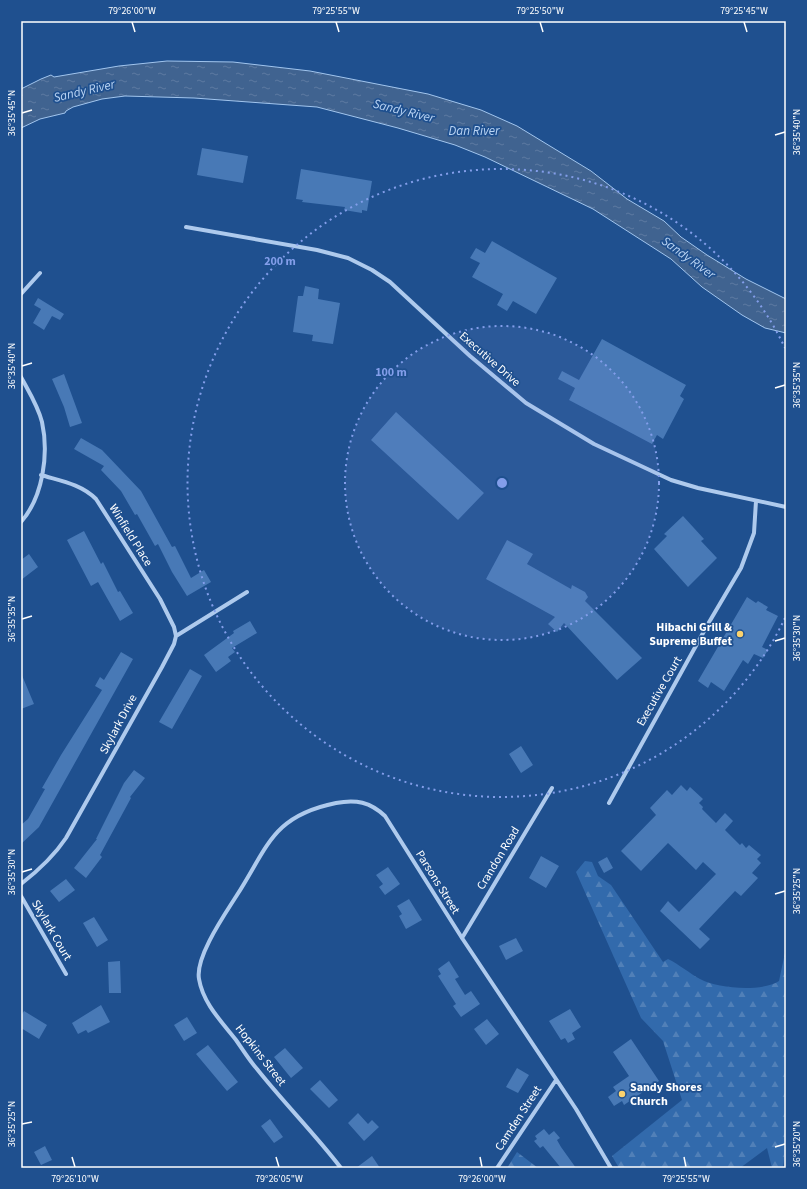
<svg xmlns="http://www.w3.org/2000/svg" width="807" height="1189" viewBox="0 0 807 1189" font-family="'Source Sans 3',sans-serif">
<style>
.forest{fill:url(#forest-firs)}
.water{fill:url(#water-ripples);stroke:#a1c5ee}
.building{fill:#4879b6}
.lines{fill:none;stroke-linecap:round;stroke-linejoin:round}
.street{stroke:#aecaed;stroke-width:4}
.ticks{fill:none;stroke:#fff;stroke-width:1.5}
.ring{fill:none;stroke:#839eea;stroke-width:2;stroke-dasharray:2 4}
.poi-dot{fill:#fbd26e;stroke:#1f508f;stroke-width:1.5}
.labels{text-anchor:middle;stroke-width:3.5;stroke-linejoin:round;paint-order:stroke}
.street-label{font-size:12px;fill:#fff;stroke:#1f508f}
.poi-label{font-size:12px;font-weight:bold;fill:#fff;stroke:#1f508f;text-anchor:end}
.water-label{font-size:13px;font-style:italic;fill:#bad4f4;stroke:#1f508f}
.centre{fill:#839eea;stroke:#1f508f;stroke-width:2}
.ring-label{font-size:12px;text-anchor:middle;font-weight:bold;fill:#839eea;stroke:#1f508f;stroke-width:3.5;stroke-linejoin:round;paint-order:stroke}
.neatline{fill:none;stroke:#fff;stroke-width:1.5}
.ticks-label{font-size:10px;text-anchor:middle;fill:#fff}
</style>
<defs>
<pattern id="forest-firs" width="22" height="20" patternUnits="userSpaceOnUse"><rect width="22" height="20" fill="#326aac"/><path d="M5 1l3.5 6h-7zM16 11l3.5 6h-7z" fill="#5180b8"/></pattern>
<pattern id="water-ripples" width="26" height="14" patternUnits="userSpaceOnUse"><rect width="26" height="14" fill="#406390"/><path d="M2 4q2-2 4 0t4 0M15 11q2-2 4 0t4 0" fill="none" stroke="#5d7aa1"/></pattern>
</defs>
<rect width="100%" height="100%" fill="#1f508f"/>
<path class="forest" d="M585 861 592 862 598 876 611 885 663 962 668 959C680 965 689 973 700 979 718 989 762 992 779 981L786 948V1141L783 1168H772L767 1148 740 1168H619L612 1156 682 1100 663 1041 641 1018 576 872Z
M517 1152 538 1168H507Z"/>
<path class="water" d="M167 61 233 62 310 71 428 94 481 110 517 126 591 171 627 199 664 221 681 237 707 255 746 279 786 299V333L765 328 742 315 702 287 671 259 593 209 485 157 455 145 398 128 317 107 194 98 125 96 102 99 73 107 66 111 65 113 40 119 21 128V89L41 79 51 75 54 77 119 66Z"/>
<path class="building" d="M202 148 248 156 243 183 197 175Z
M301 169 372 181 367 211 362 210V213L344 210 345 207 302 202 303 200 296 199Z
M492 241 557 278 536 314 513 301 507 311 497 305 503 294 472 277 480 263 470 258 476 248 485 253Z
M305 286 319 289 318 299 340 303 333 344 312 341 313 335 293 332 298 296H303Z
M38 298 64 314 60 320 52 316 44 330 33 323 41 309 34 305Z
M602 339 686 385 680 396 684 399 663 439 657 435 652 444 569 400 575 388 558 379 562 371 579 380Z
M64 374 82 423 70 427 64 407 52 379Z
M396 412 484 493 458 520 371 440Z
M81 438 102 450 141 491 172 547 175 546 191 578 204 570 211 582 187 596 172 572 158 544 155 546 137 514 135 515 121 491 101 470 104 466 74 449Z
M683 516 704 539 701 541 717 558 688 587 654 549 667 536 664 534Z
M84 531 101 564 103 562 118 592 120 591 133 613 120 621 98 582 91 586 67 540Z
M507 540 533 554 527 564 571 589 572 585 585 592 588 597 585 601 642 658 617 680 564 623 557 632 548 624 555 617 486 579Z
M29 554 38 567 21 580V560Z
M747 597 756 603 758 601 768 607 766 610 778 616 762 647 768 650 763 658 754 654 748 664 743 660 724 691 711 682 708 688 698 681Z
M250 621 257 633 232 648 235 652 228 657 231 661 216 672 204 655 234 633 233 631Z
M121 652 133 659 39 827 21 844V825L28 819 45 789 42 788 61 755 102 690 95 686 100 677 104 680Z
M190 669 202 676 172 729 159 722Z
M21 673 34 704 21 709Z
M521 746 533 765 521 773 509 754Z
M134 770 145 778 130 797 131 798 100 855 102 857 86 878 74 868 97 839H96L124 783Z
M681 785 687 791 690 787 703 799 699 803 703 807 702 809 716 823 725 813 733 821 725 830 740 845 742 843 746 848 749 845 761 855 757 859 761 863 752 873 758 878 741 896 735 891 699 929 710 939 700 949 660 911 668 901 679 912 716 874 703 862 696 870 668 843 641 871 621 851 656 815 650 808 667 790 672 795Z
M541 856 559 866 546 888 529 878Z
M607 857 613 868 604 873 598 862Z
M388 867 400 884 385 895 379 887 383 884 376 875Z
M66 879 75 890 59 902 50 891Z
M409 899 422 920 406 929 399 916 402 914 397 906Z
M94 917 108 940 97 947 83 923Z
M516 938 523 951 506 960 499 946Z
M120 961 121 993H109L108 962Z
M449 961 459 977 455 979 465 995 471 991 480 1004 461 1017 453 1006 456 1004 438 976 441 974 438 969Z
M101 1005 110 1022 88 1033 86 1030 78 1034 72 1023Z
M570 1009 581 1027 572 1033 575 1039 568 1043 565 1038 561 1040 549 1021Z
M24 1011 47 1025 39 1039 21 1028V1016Z
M187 1017 197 1033 184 1041 174 1025Z
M487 1019 499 1034 486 1045 474 1029Z
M631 1039 659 1081 624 1105 622 1101 614 1106 608 1097 616 1091 613 1087 629 1076 613 1052Z
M208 1045 238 1082 227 1091 196 1054Z
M285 1048 303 1068 291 1078 274 1057Z
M517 1068 529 1075 518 1093 506 1087Z
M320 1080 338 1100 329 1108 310 1089Z
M358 1113 368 1124 372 1120 379 1127 364 1141 348 1123Z
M270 1119 283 1137 274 1143 261 1126Z
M544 1129 549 1135 554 1131 560 1138 557 1140 561 1147 576 1168H561L543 1146 540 1148 534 1141 537 1139 535 1136Z
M45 1146 52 1160 41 1165 34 1152Z
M372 1156 380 1168H356Z"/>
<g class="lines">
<path class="street" d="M186 227 317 250 348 258 372 270 390 282 470 356 526 403 594 444 671 480 698 488 786 507
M21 294 40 273
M21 377C29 392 38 406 42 422 49 454 43 497 21 522
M176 636 247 592
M609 803 708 624 741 568 754 533 756 501
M21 884C39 870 54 856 66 838L162 667 174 644 176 636 174 627 160 599 96 499C81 484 61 481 41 475
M21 896 66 974
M462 938 552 788
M341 1168C315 1134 284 1103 257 1069 249 1060 243 1050 236 1040 221 1021 203 1003 199 979 195 957 225 914 237 895 268 847 272 816 336 803 356 799 370 802 385 816L462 938 576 1109 611 1168
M497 1168 556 1080"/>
</g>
<path class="ticks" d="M132 22 135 32M336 22 339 32M540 22 543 32M744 22 747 32M22 113 32 110M775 135 785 132M22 366 32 363M775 388 785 385M22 619 32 616M775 641 785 638M22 872 32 869M775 894 785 891M22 1124 32 1122M775 1147 785 1144M72 1157 75 1167M276 1157 279 1167M480 1157 482 1167M684 1157 686 1167"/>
<circle cx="502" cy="483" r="157" fill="#839eea" fill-opacity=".12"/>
<g class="ring">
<circle cx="502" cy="483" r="157"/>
<path d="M785 618A314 314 0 1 1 785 348"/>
</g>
<g class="poi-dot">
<circle cx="740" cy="634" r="4"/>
<circle cx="622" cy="1094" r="4"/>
</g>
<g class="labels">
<g class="street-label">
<text transform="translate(490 359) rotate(41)" y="4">Executive Drive</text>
<text transform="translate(131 535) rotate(58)" y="4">Winfield Place</text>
<text transform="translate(659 691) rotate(-60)" y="4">Executive Court</text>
<text transform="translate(118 724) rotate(-62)" y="4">Skylark Drive</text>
<text transform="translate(498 858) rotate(-59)" y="4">Crandon Road</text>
<text transform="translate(438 882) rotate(58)" y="4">Parsons Street</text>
<text transform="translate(52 930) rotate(60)" y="4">Skylark Court</text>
<text transform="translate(261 1055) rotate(52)" y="4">Hopkins Street</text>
<text transform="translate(518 1118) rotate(-57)" y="4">Camden Street</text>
</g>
<g class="poi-label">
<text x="732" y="631">Hibachi Grill &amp;<tspan x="732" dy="14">Supreme Buffet</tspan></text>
<text x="630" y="1091" text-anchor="start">Sandy Shores<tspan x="630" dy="14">Church</tspan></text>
</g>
<g class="water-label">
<text transform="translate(84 90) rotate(-13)" y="5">Sandy River</text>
<text transform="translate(404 110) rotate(14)" y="5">Sandy River</text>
<text x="474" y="135">Dan River</text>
<text transform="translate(689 257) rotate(36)" y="5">Sandy River</text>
</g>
</g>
<circle cx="502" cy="483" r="6" class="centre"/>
<g class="ring-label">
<text x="280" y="265">200 m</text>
<text x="391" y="376">100 m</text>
</g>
<rect width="807" height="1189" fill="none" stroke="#1f508f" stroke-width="44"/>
<rect x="22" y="22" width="763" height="1145" class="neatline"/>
<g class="ticks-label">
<text x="132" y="14">79°26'00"W</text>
<text x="336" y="14">79°25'55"W</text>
<text x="540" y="14">79°25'50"W</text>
<text x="744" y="14">79°25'45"W</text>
<text transform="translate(11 113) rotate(-90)" y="4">36°35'45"N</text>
<text transform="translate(796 132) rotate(-90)" y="4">36°35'40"N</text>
<text transform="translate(11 366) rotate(-90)" y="4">36°35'40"N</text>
<text transform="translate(796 385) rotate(-90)" y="4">36°35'35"N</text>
<text transform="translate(11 619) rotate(-90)" y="4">36°35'35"N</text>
<text transform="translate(796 638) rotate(-90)" y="4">36°35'30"N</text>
<text transform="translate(11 872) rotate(-90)" y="4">36°35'30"N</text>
<text transform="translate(796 891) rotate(-90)" y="4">36°35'25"N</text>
<text transform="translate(11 1124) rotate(-90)" y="4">36°35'25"N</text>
<text transform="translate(796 1144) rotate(-90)" y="4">36°35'20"N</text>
<text x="75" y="1182">79°26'10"W</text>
<text x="279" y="1182">79°26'05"W</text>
<text x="482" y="1182">79°26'00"W</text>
<text x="686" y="1182">79°25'55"W</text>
</g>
</svg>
